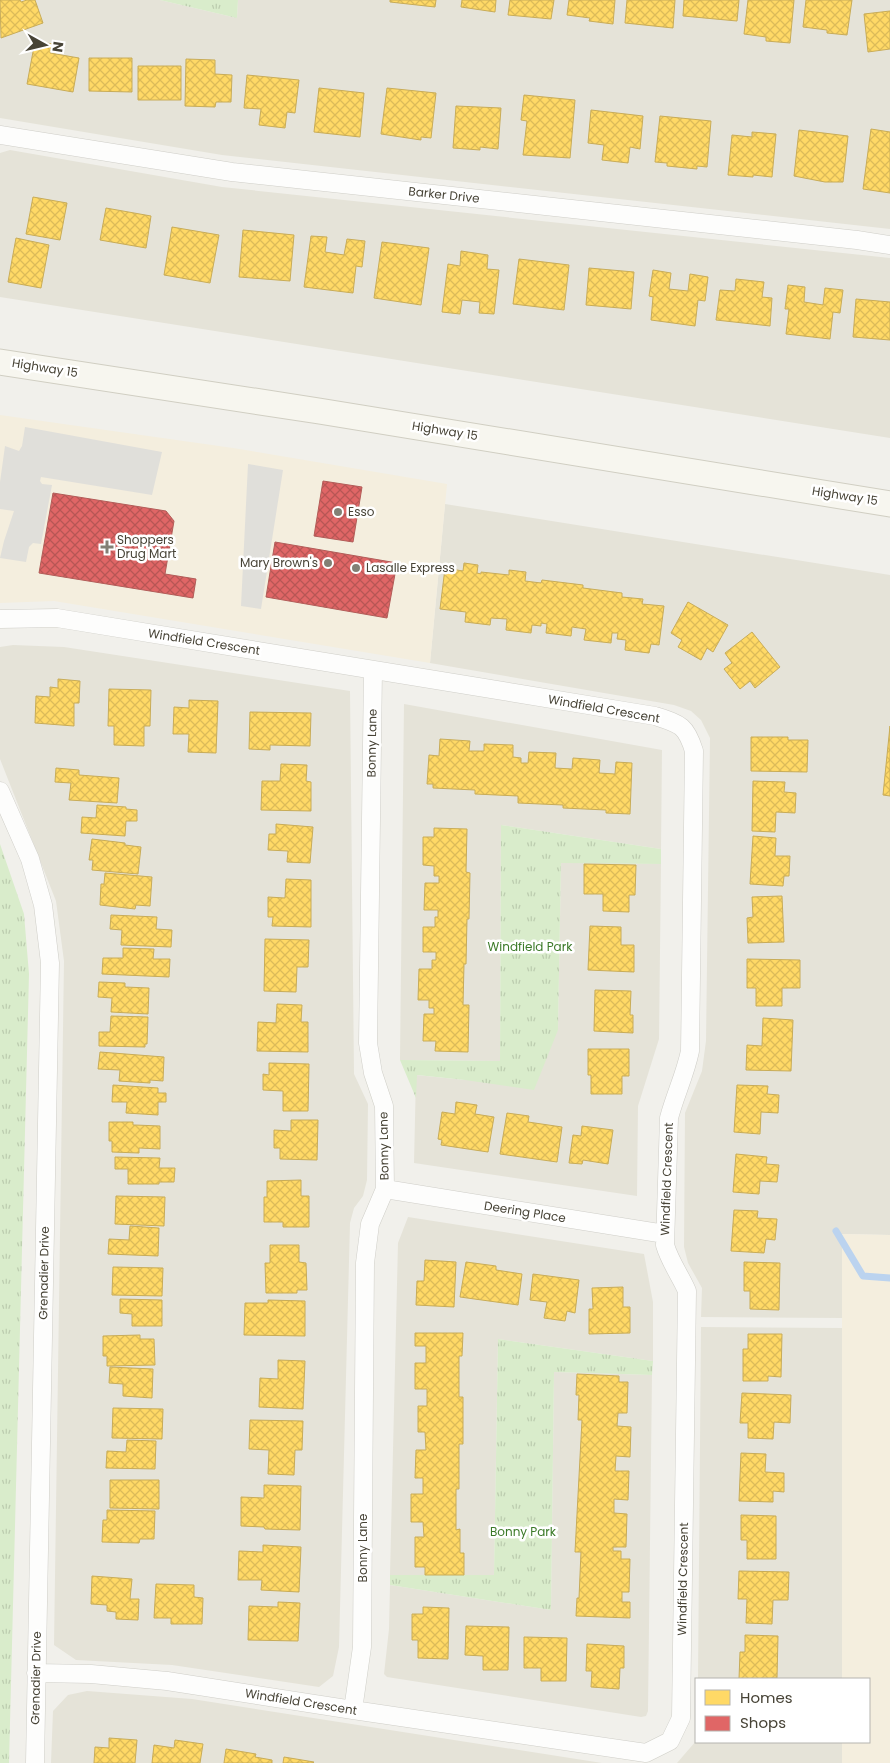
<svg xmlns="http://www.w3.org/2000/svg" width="890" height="1763" viewBox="0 0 890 1763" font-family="Poppins,sans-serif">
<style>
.residential{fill:#e5e3d8}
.commercial{fill:#f4eede}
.park{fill:url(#park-tufts)}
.parking{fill:#e0dfda}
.homes{fill:url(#homes-cross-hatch);stroke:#c8ac58}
.shops{fill:url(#shops-cross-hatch);stroke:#b25c58}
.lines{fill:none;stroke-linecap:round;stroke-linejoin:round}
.stream{stroke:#bbd3ef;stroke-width:7}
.street-casing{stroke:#cfcec8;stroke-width:19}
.secondary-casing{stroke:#d0cec2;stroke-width:27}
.street{stroke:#fdfdfc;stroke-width:18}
.secondary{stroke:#f7f6ef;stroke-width:25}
.poi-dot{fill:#828075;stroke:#fff;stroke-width:2}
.labels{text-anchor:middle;stroke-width:5;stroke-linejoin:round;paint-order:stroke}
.street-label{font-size:12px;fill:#474336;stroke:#fff}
.poi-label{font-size:12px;fill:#474336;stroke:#fff;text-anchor:start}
.park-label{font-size:12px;fill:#3b7a28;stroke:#fff}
</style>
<defs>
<pattern id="park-tufts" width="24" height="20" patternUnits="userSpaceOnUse" patternTransform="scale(1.25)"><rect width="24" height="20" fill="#d9eccb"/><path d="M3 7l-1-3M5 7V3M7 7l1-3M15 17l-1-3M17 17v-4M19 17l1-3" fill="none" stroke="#bcccaf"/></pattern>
<pattern id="homes-cross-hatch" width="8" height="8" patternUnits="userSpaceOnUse" patternTransform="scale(1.25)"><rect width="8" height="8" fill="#ffd966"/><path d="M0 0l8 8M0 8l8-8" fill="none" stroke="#dcbb59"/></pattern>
<pattern id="shops-cross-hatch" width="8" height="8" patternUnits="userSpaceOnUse" patternTransform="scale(1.25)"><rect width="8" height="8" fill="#e06666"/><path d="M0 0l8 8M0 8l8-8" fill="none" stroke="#b75655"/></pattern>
</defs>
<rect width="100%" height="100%" fill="#f1f0eb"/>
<path class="residential" d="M0 0H160L237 18 238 0H890V229L222 155 0 118Z
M10 150 222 187 890 258V438L0 297V153Z
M445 504 890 575V1235L842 1234V1318L701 1317 702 1288 688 1263 684 1247 685 1113 702 1071 706 1041 710 738 701 720 691 711 674 705 430 663Z
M13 645 64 647 350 691 354 1074 368 1104 367 1180 363 1196 354 1208 350 1223 339 1647 333 1676 319 1687 172 1665 76 1660 54 1645 64 961 56 901 0 759V647Z
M404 704 662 750 661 849 501 825 500 1061 400 1060Z
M561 862 661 864 659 1039 638 1106 637 1196 414 1163 416 1075 465 1080 558 1030Z
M408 1217 644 1254 653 1302V1361L498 1339 494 1575H390L398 1243Z
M701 1327 842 1328V1679H698Z
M554 1372 652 1375 648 1711 646 1716 641 1717 387 1677 384 1674 389 1629 390 1585 551 1610Z
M87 1691 192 1699 602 1763H51L53 1711 68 1695Z
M696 1741 842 1742V1763H677Z"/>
<path class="commercial" d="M0 415 233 448 447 484 430 663 54 601 0 603Z
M842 1234 890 1235V1763H842V1742H869V1679H842Z"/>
<path class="park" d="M160 0H238L237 18Z
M501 825 661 849V864L561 863 558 1030 534 1090 465 1080 417 1075 416 1098 400 1060 500 1061Z
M0 844 24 914 29 974 9 1763H0Z
M498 1339 653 1361 652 1375 554 1372 551 1610 390 1585V1575H494Z"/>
<path class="parking" d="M25 427 162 452 152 495 41 477 40 481 42 484 52 485 41 544 33 543 29 547 26 562 0 558 4 541 14 511 0 509V482L5 446 19 451 22 446Z
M248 464 283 470 261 609 241 606Z"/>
<path class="homes" d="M0 0H20L21 2 27 0H35L43 23 1 38Z
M390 0H436L435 7 390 2Z
M462 0H496L495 12 461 7Z
M510 0H554L551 19 508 15Z
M569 0H615L613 24 589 21 590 18 567 15Z
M627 0H675L673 28 625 23Z
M684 0H739L737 21 683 16Z
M748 0H794L790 43 766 41V37L744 34Z
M806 0H852L847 35 827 33V30L803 27Z
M890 11V49L868 52 864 14Z
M35 41 52 44 50 53 79 58 73 92 27 84Z
M89 58H132V92L89 91Z
M186 59 215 60V74L232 75 231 102H216L215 107 185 106Z
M138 66H181V100H138Z
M247 75 299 80 295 113 287 112 285 128 259 125 261 109 244 108Z
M319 88 364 93 360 137 314 132Z
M387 88 436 93 431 138 421 137V140L381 134Z
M524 95 575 100 570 158 523 155 527 121 521 120Z
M456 106 501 108 498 149 480 147V150L453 148Z
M591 110 643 116 640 149 630 147 628 163 602 160 604 145 588 143Z
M660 116 711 121 707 167 697 166V169L667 166V163L655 162Z
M871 129 890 132V193L863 189Z
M799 130 848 136 843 182H825L794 176Z
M752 132 776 134 772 177 753 175V177L728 175 732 135 752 137Z
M33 197 67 203 60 240 26 234Z
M106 208 151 216 146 248 100 240Z
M172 227 219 235 210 283 164 275Z
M243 230 294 235 290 281 239 277Z
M311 236 327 237 325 252 344 255 347 239 365 241 362 267 356 266 353 293 304 287Z
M16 238 49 245 41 288 8 282Z
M382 242 429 248 421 305 374 298Z
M461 251 488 255 487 269 499 270 494 314 479 313 480 302 462 300 460 314 442 312 448 264 460 266Z
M519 259 569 265 564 310 513 304Z
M589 268 634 272 631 309 586 305Z
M653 270 671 273 669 289 688 291 690 274 708 277 705 301 698 300 695 326 651 320 653 297 649 296Z
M736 279 764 282 762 297 772 298 770 326 716 320 720 290 735 291Z
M788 285 805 287 804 302 823 305 825 288 843 290 840 313 833 312 830 339 786 334 789 309H785Z
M856 299 890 302V340L853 337Z
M464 563 478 565 477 573 481 574V572L509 575V570L526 572 525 581 541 583 542 580 583 585V588L622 593V597L643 599 642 604 664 606 659 645 651 644 649 653 625 650 626 640 617 639 618 633H612L611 643 584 640 586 629 572 627 571 636 546 633 547 624 541 623V626L532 625 531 633 506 630 507 619 491 618 490 625 465 622 466 612 440 609 445 568 463 571Z
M688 602 728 625 713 652 707 648 701 660 678 647 682 640 671 633Z
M752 632 780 667 755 688 750 681 740 689 724 669 732 663 725 653Z
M58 679 80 681 79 703H74V726L35 723 36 696 50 697V687L58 688Z
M109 689 151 690 150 726H144V746L114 745V726H108Z
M189 700 218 701 216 753 188 752 189 734H173L174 707 189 708Z
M250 712 311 713 310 746 270 745V750L249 749Z
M890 726V796L883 795Z
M751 737H788V740H808L807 772 751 771Z
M440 739 470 741 469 751H484V744L513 745V757L521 758V763H528L529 752 556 753 555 768 572 769 573 758 600 760 599 773 615 774 616 762 632 763 630 814 606 813V810L563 808V805L518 803V796L475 794V790L433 788V784H427L429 755 439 756Z
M281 764 307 765 306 781 311 782V811L261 810 262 781H280Z
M56 768 79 770V775L119 778 117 803 69 800 71 783 55 782Z
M753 781 785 782 784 792 796 793 795 813 776 812 775 832 752 831Z
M97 805 126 807V809L137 810V821H126L125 836 81 833 82 817 96 818Z
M276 824 313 827 310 863 287 862 288 851 268 850 269 834H276Z
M434 828 467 829 466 872 470 873 469 919H467L466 964H464L463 1005H469L468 1052 435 1051 436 1041H423L424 1014H434V1008H429V1000H418L419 969H432V960H436V952H423V927H435V917H438V910H424L425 883H439V876H434V866L423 865V837H434Z
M753 836 776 838 775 856H790L789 876H784L783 886 750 884Z
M92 839 125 843V845L141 847 138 874 92 870 93 860H89Z
M584 864 636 865 635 895H629V912L603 911V894H584Z
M105 873 152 877 150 906 136 905 135 909 100 905 101 884H104Z
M286 879 311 880V927L272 926 273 917H268V897L285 898Z
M782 896 784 942 748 943 747 918 753 917 752 897Z
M111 915 157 917 156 929 172 930 171 947 121 945 122 930 110 929Z
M590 926 621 927V945H634V972L588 970Z
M265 939 309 940 308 967H297L296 992 264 991Z
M123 948 154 949 153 959H170L169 977 102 974 103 958H123Z
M747 959 800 960V988H782V1006H756V988H747Z
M99 982 125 983V987L149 988 148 1014 111 1012 112 998 98 997Z
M595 990 631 991 630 1015H633V1033L594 1031Z
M277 1004 302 1005 301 1022H308V1052L257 1051 258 1022 276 1023Z
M111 1016 148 1017 147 1044H145V1047L99 1046V1032H110Z
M763 1018 793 1020 791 1071 746 1070 747 1045 762 1046Z
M588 1049H629V1076H622V1094H591V1075H588Z
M100 1052 164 1057 163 1081 150 1080V1083L119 1081 120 1070 98 1069Z
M269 1063 309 1064 308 1111H283V1091L263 1090V1074L269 1075Z
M113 1085 158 1088V1093H166V1102H158V1115L126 1113 127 1102H112Z
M737 1085 768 1086 767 1094 779 1095 778 1113 761 1112 760 1134 734 1132Z
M456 1102 477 1105 475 1114 494 1117 488 1152 441 1145 442 1140 438 1139 442 1112 455 1114Z
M507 1113 529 1116 528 1122 562 1127 557 1162 500 1154Z
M291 1120H318L317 1160 280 1159V1148H274V1130L291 1131Z
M109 1122H133V1125H135L160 1126V1149L139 1148V1153L112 1152V1141H109Z
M582 1126 613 1130 608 1164 583 1160 582 1164 569 1163 573 1135 581 1136Z
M736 1154 767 1157 766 1164 779 1165 777 1182 760 1181 759 1194 733 1192Z
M115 1157 160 1158 159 1168H175L174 1182H159V1184H128V1169H115Z
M301 1180V1196H309V1227H283V1222H264V1197H267V1181Z
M116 1196 165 1197 164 1226 115 1224Z
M734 1210 758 1211 757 1218 777 1219 775 1240 766 1239 764 1253 731 1251Z
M130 1226 159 1228 158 1256 108 1254 109 1239 129 1240Z
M270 1245H299V1262L306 1263 307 1290H297V1293H266L265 1263H270Z
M425 1260 456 1262 454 1307 416 1305 417 1281H424Z
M466 1262 496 1266V1270L522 1274 518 1305 460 1297Z
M744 1262 780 1263 779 1310 750 1309V1291H744Z
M113 1267 163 1268 162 1296 112 1295Z
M533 1274 579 1280 575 1313 567 1311 565 1321 544 1318 547 1302 530 1300Z
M623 1287V1307H630V1333L589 1334V1309H593L592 1288Z
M120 1299 162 1300V1326H132V1314L120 1313Z
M268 1300 305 1301V1336L244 1335 245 1303H268Z
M415 1333H463L462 1356H459V1397H463V1444H459V1489H456V1530L460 1529V1553H464V1575H425V1567H415V1537H424L423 1522H411V1494H423V1478H415L416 1450H426L425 1432H418V1406H427V1389H415V1363H426V1346H415Z
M748 1334H782L781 1377 768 1376V1381H743V1349H748Z
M140 1335V1339H154L155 1365 107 1366V1356H103V1336Z
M278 1360 305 1361 303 1409 259 1407 260 1378 278 1379Z
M110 1367 153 1369 152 1398 123 1396V1384L109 1383Z
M577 1374 619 1376V1382H628L627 1413H618L617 1426 631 1427 630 1457 616 1456 615 1471H629L628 1500 614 1499V1513L627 1514 626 1547H613V1551H621V1559H630L629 1592H622V1602H630V1618L576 1616 577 1598H579L581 1552H575L582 1420H578L579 1395H576Z
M742 1393 791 1395 790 1423 774 1422 773 1439 748 1438V1423H740Z
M113 1408 163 1409 162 1439 112 1438Z
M250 1420 303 1421 302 1450H295L294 1475 268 1474 269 1450 249 1449Z
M127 1440 156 1441 155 1469 106 1468 107 1451 126 1452Z
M741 1453 766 1454 765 1472 784 1473V1492L773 1491V1502L739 1501Z
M110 1480H159V1509L110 1508Z
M264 1485 301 1486 300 1530 265 1529 264 1527 241 1526V1497L264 1498Z
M107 1510 155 1511 154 1539H140L139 1543 102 1542 103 1520H107Z
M741 1515 776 1516V1559H747V1540H741Z
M263 1545 301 1547 299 1592 261 1590 262 1580H238L239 1551 263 1552Z
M739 1571 789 1572 788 1600H773L772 1624 746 1623 747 1599H738Z
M92 1576 132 1579 130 1599H139L138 1620 116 1619V1612L107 1611V1605L91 1604Z
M156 1584 194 1585V1597L203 1598 202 1624H171V1618H154Z
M278 1602 300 1603 298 1641 248 1640 249 1606 278 1607Z
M423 1607 449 1608 448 1659 418 1658V1640H412V1614H423Z
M466 1626 509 1627 508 1670H483V1656L465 1655Z
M745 1635 778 1636 777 1678 739 1679 740 1652H745Z
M524 1637 567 1638 566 1681H541V1668H524Z
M587 1644 624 1646V1668H620L619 1689 591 1687 592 1671H586Z
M109 1738 137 1740 135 1763H94L95 1747 109 1748Z
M175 1740 203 1744 200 1763H152L154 1745 174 1748Z
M226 1749 256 1754 255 1757 272 1760V1763H224Z
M284 1757 314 1762 313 1763H283Z"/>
<path class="shops" d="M323 481 362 487 353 542 314 536Z
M53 493 166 511 174 521 165 574 196 579 193 598 39 573Z
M275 542 397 563 387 618 266 597Z"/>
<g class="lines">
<path class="stream" d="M836 1231 863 1276 890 1278"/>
<defs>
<path id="street" d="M0 135 232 172 857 240 890 245
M0 619 57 618 655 716C680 724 686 725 694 751L690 1051C685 1075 675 1095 669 1118L665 1245C670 1262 680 1275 687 1291L681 1718 670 1741 646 1753 353 1710 167 1681 91 1674 36 1673
M0 791 30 859 43 905 50 963 35 1763
M385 1189 665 1234
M353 1710 362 1647 365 1263 370 1224 385 1189 384 1106 373 1073 368 1043 373 670"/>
<path id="secondary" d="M0 362 319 411 890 504"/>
</defs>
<use href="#street" class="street-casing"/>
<use href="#secondary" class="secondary-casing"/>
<use href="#street" class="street"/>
<use href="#secondary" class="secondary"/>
</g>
<g class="poi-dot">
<circle cx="338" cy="512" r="5"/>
<path d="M104.5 539.5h5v5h5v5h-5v5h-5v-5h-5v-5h5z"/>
<circle cx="328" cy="563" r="5"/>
<circle cx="356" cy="568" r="5"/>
</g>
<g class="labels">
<g class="street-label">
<text transform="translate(444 195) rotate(6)" y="4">Barker Drive</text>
<text transform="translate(45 368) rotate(9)" y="4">Highway 15</text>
<text transform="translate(445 431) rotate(9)" y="4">Highway 15</text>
<text transform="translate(845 496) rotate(9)" y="4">Highway 15</text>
<text transform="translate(204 642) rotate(9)" y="4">Windfield Crescent</text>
<text transform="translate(604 709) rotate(10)" y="4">Windfield Crescent</text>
<text transform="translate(372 743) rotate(-89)" y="4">Bonny Lane</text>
<text transform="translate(384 1146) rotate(-91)" y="4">Bonny Lane</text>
<text transform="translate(667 1179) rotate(-88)" y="4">Windfield Crescent</text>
<text transform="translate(525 1212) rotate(9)" y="4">Deering Place</text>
<text transform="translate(44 1273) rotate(-89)" y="4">Grenadier Drive</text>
<text transform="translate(363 1548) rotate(-90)" y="4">Bonny Lane</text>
<text transform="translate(683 1579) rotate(-89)" y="4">Windfield Crescent</text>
<text transform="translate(36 1678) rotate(-89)" y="4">Grenadier Drive</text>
<text transform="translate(301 1702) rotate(9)" y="4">Windfield Crescent</text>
</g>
<g class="poi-label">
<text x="348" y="516">Esso</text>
<text x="117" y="544">Shoppers<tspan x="117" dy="14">Drug Mart</tspan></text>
<text x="318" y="567" text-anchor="end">Mary Brown's</text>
<text x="366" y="572">Lasalle Express</text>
</g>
<g class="park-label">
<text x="530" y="951">Windfield Park</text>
<text x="523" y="1536">Bonny Park</text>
</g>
</g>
<rect x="695" y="1678" width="175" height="65" fill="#ffffff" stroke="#b5b4af"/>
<rect x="705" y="1690" width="25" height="15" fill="#ffd966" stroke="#b5b4af"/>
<text x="740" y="1703" font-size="15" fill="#474336">Homes</text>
<rect x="705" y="1716" width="25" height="15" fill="#e06666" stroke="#b5b4af"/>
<text x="740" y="1728" font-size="15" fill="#474336">Shops</text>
<g transform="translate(45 45) rotate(98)" stroke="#ffffff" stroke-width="4" paint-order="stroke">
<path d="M0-4L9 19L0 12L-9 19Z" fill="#474336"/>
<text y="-8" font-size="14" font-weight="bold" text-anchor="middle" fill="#474336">N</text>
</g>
</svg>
